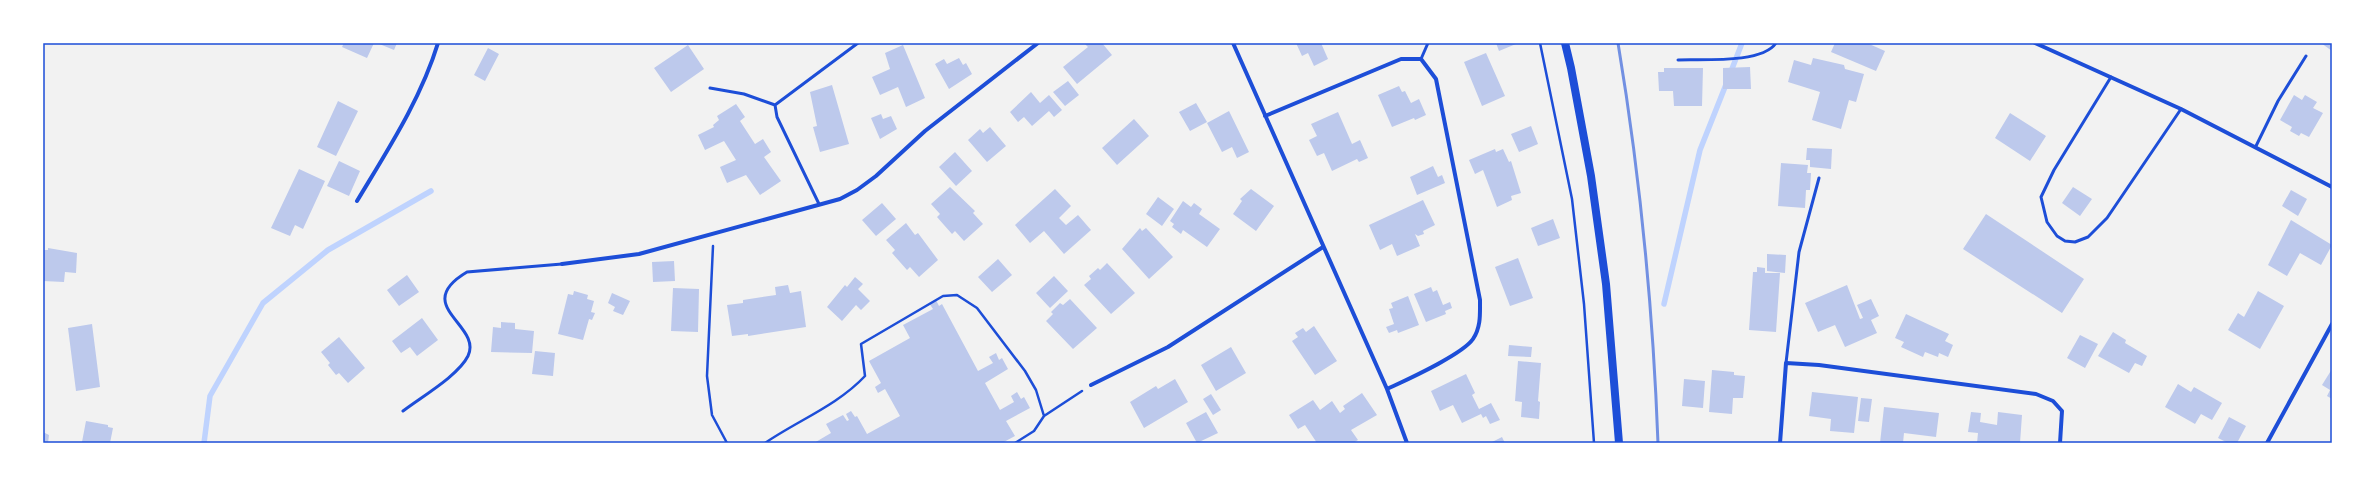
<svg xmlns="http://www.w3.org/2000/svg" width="2375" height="486" viewBox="0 0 2375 486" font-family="Commissioner,sans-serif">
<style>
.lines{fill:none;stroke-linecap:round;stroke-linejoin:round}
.stream{stroke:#bfd3fe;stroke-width:5.5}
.building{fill:#bdc9ec}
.path{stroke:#1d4ed8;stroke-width:2.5}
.service{stroke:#1d4ed8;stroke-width:3}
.minor{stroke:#1d4ed8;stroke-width:4}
.secondary{stroke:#1d4ed8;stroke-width:8}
.rail{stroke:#7290e2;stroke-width:3}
.neatline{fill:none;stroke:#1d4ed8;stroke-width:1.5}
</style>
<rect width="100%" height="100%" fill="#f2f2f2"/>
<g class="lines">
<path class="stream" d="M1730 74 1742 43
M1664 304 1700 150 1727 82
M204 443 210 396 263 303 328 250 431 191"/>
</g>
<path class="building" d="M344 43H374L367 58 342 47Z
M377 43H397L394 50Z
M1087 43H1102L1112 55 1077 84 1063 67 1088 47 1085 44Z
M1296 43H1321L1328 59 1314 66 1308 53 1302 56Z
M1496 43H1516V44L1499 51Z
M1835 43H1867L1885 51 1876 71 1831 52Z
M2321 43H2332V51Z
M688 45 704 69 671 92 654 68Z
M903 45 925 98 906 107 898 87 880 95 872 77 890 69 885 53Z
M488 48 499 54 485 81 474 75Z
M1486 53 1505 96 1482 106 1464 62Z
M959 58 963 65 966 63 972 74 949 89 935 64 944 59 947 64Z
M1813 58 1844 65 1845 69 1864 74 1856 102 1849 100 1841 129 1812 120 1820 92 1788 82 1794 60 1811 65Z
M1750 67 1751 89H1723V68Z
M1664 68H1703L1702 106H1674L1673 91H1659L1658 72H1664Z
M1068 81 1079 95 1065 106 1053 92Z
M832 85 849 144 820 152 813 127 817 126 810 92Z
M1399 86 1402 92 1405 91 1411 103 1419 99 1426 115 1415 120 1414 118 1392 127 1378 95Z
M1031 92 1040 103 1049 95 1062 110 1054 117 1049 111 1032 126 1024 117 1018 122 1010 112Z
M2294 95 2302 100 2305 95 2317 102 2313 108 2323 113 2309 137 2301 133 2299 136 2290 131 2292 127 2280 120Z
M338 101 358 111 336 156 317 147Z
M1196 103 1207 122 1190 131 1179 112Z
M736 104 745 117 740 121 755 144 763 139 771 152 764 157 781 181 760 195 746 175 727 183 720 167 736 160 724 141 705 150 698 135 714 127 713 125 719 120 717 116Z
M1229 111 1249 152 1237 158 1232 147 1222 152 1207 123Z
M1338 112 1352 144 1360 140 1368 158 1359 162 1357 159 1332 171 1324 153 1317 156 1309 140 1317 136 1311 124Z
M2010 113 2046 136 2030 161 1995 138Z
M881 114 883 119 891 116 897 129 880 139 871 118Z
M1134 119 1149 136 1117 165 1102 148Z
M1531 126 1538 144 1519 152 1511 134Z
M990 127 1006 146 987 162 968 140 980 129 983 133Z
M1807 148 1832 149 1831 169 1810 167V160H1806Z
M1495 149 1496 152 1503 149 1509 162 1511 161 1521 193 1511 196 1512 200 1497 207 1483 170 1475 174 1469 160Z
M955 152 972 171 956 186 939 167Z
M339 161 360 171 349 196 327 186Z
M1781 163 1808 165 1807 173H1811L1810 190H1806L1805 208 1778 206Z
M1433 166 1438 177 1442 175 1445 183 1417 195 1410 177Z
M299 169 325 181 303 229 295 225 290 236 271 228Z
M950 187 975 211 973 213 983 224 964 241 955 231 952 234 944 225 937 217 940 214 931 204Z
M2073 187 2092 199 2080 216 2062 203Z
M1055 189 1071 206 1059 218 1066 225 1078 215 1091 230 1064 254 1044 231 1030 243 1015 225Z
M1251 189 1274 206 1256 231 1233 214 1242 201 1240 199Z
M2291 190 2307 199 2298 216 2282 206Z
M1158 197 1174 209 1162 226 1146 214Z
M1423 200 1435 225 1423 231 1424 234 1418 236 1415 234 1420 246 1397 256 1392 244 1380 250 1369 225Z
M1183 201 1191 207 1194 203 1202 209 1199 214 1220 229 1207 247 1183 230 1181 234 1172 227 1174 224 1170 221Z
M882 203 896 219 876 236 862 220Z
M1986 214 2084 279 2062 313 1963 249Z
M1553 219 1560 238 1538 246 1531 228Z
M2291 220 2332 245 2321 265 2300 253 2287 276 2268 265Z
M906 223 915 235 918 233 938 260 919 277 910 267 907 270 892 253 895 250 886 240Z
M1140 228 1142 231 1146 228 1173 257 1149 279 1122 249Z
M48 248 77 253 76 273 65 272 64 282 43 281V250H48Z
M1767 254 1786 255 1785 273 1767 271Z
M1518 258 1533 298 1510 306 1495 267Z
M998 259 1012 275 992 292 978 277Z
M674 261 675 281 653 282 652 262Z
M1107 263 1135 293 1111 314 1084 285 1091 279 1089 276 1098 268 1100 270Z
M1757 267 1765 268V273H1780L1776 332 1749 330 1753 272H1757Z
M407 275 419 292 399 306 387 290Z
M1054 276 1068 291 1050 308 1036 293Z
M855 277 863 284 858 289 870 301 861 310 856 305 842 321 827 307 845 285 847 287Z
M788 285 790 293 801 291 806 327 748 336V334L732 336 727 305 743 303V300L776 295 775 287Z
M1847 285 1860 319 1863 318 1857 305 1871 299 1879 316 1871 320 1877 333 1845 347 1835 325 1818 332 1805 303Z
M1431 287 1433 292 1437 290 1443 305 1450 302 1452 308 1445 311 1446 314 1426 322 1414 294Z
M673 288 699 289 698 332 671 331Z
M574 291 588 295 587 299 594 301 591 312 595 313 592 320 589 319 583 340 558 334 568 294 573 295Z
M2258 291 2284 306 2260 349 2228 330 2238 313 2244 317Z
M612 293 630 301 623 315 613 311 615 307 608 303Z
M1408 296 1419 325 1398 333 1397 330 1389 333 1386 327 1394 324 1389 309 1393 308 1391 303Z
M1070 299 1097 328 1073 349 1046 321 1053 314 1051 312 1060 303 1063 305Z
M936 300 939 306 942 304 978 371 993 363 989 357 996 353 999 360 1002 358 1008 369 985 383 1000 410 1014 402 1011 396 1017 392 1021 399 1024 397 1030 408 1006 421 1015 436 1002 443H814L831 433 826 424 843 415 847 421 849 420 846 414 851 411 855 417 857 416 867 434 900 416 885 389 878 393 875 387 881 383 869 361 910 338 903 325 933 309 929 303Z
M1906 314 1949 334 1945 341 1953 345 1948 357 1939 353 1938 357 1925 352 1923 357 1901 347 1904 342 1895 338Z
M422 318 438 340 417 356 410 347 401 353 392 341Z
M501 322 515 323V329L534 331 532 353 491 352 493 327 501 328Z
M92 324 100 387 76 391 68 328Z
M1314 326 1337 361 1315 375 1292 341 1298 337 1295 333 1303 328 1306 332Z
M2113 332 2126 340 2125 343 2147 356 2142 366 2135 363 2129 373 2098 356Z
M2080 335 2098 344 2085 368 2067 358Z
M339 337 365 368 348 383 339 373 336 375 328 365 330 363 321 352Z
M1509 345 1532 347 1531 357 1508 356Z
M1231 347 1246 373 1216 391 1201 365Z
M535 351 555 353 553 376 532 374Z
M1518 361 1541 363 1538 401 1540 402 1539 419 1521 417 1522 402 1515 401Z
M2332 369V399L2327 396 2330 390 2322 385Z
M1712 370 1734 372V375L1745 376 1743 398H1733L1732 414 1709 412Z
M1466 374 1475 393 1472 395 1479 409 1491 403 1500 420 1490 424 1486 416 1483 418 1481 414 1462 423 1453 405 1440 411 1431 391Z
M1175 379 1188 402 1144 428 1130 402 1156 386 1158 389Z
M1684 379 1705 381 1703 408 1682 406Z
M2178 384 2191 392 2194 387 2222 403 2212 420 2201 414 2195 424 2165 407Z
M1812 392 1858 397 1854 433 1830 431 1831 419 1809 416Z
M1362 393 1377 415 1351 430 1358 440 1353 443H1317L1305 425 1298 429 1289 415 1313 400 1320 410 1332 401 1340 413 1345 409 1343 406Z
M1211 394 1221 410 1213 415 1203 399Z
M1861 398 1872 399 1869 422 1858 421Z
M1884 407 1939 413 1936 437 1904 433 1903 443H1880Z
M1206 412 1218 433 1197 443 1186 423Z
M1971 412 1981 413 1980 422 1997 425 1998 412 2022 415 2020 443H1977L1978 433 1968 432Z
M2229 417 2246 426 2237 443H2228L2218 438Z
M86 421 108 425V427L113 428 110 443 82 442Z
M43 432 49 435 48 443H43Z
M1502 437 1505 443H1490Z"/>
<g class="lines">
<path class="path" d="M1540 43 1572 199 1584 304 1594 443
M713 246 707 376 712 415 727 443
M1044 416 1082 391
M765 443C797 421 838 405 865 376L861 344 943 296 957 295 977 308 1025 371 1036 390 1044 416 1034 431 1015 443"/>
<path class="service" d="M1421 59 1428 43
M1678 60C1702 59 1762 64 1776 43
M2111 77 2054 170 2041 197 2047 222 2057 236 2065 241 2075 242 2088 237 2107 218 2181 109
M710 88 744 94 775 105
M2256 146 2278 101 2306 56
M819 204 777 117 775 105 858 43
M1786 363 1799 252 1819 178
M403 411C421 397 458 376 468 356 483 325 410 306 467 272L562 264"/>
<path class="minor" d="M1233 43 1387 389 1407 443
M2035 43 2181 109 2332 187
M1265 116 1401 59H1421L1436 79 1480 300C1480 314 1481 327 1473 339 1462 355 1406 380 1387 389
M357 201C387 151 421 99 438 43
M562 264 639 254 840 199 857 190 876 176 925 131 1038 43
M1091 385 1168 347 1323 247
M1780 443 1786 363 1819 365 2036 394 2053 401 2062 411 2060 443
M2267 443 2332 324"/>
<path class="secondary" d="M1565 43 1571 68 1591 176 1606 284 1619 443"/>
<path class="rail" d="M1618 43C1640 175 1653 309 1658 443"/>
</g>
<rect width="2375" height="486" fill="none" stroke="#ffffff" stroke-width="88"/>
<rect x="44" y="44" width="2287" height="398" class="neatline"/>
</svg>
